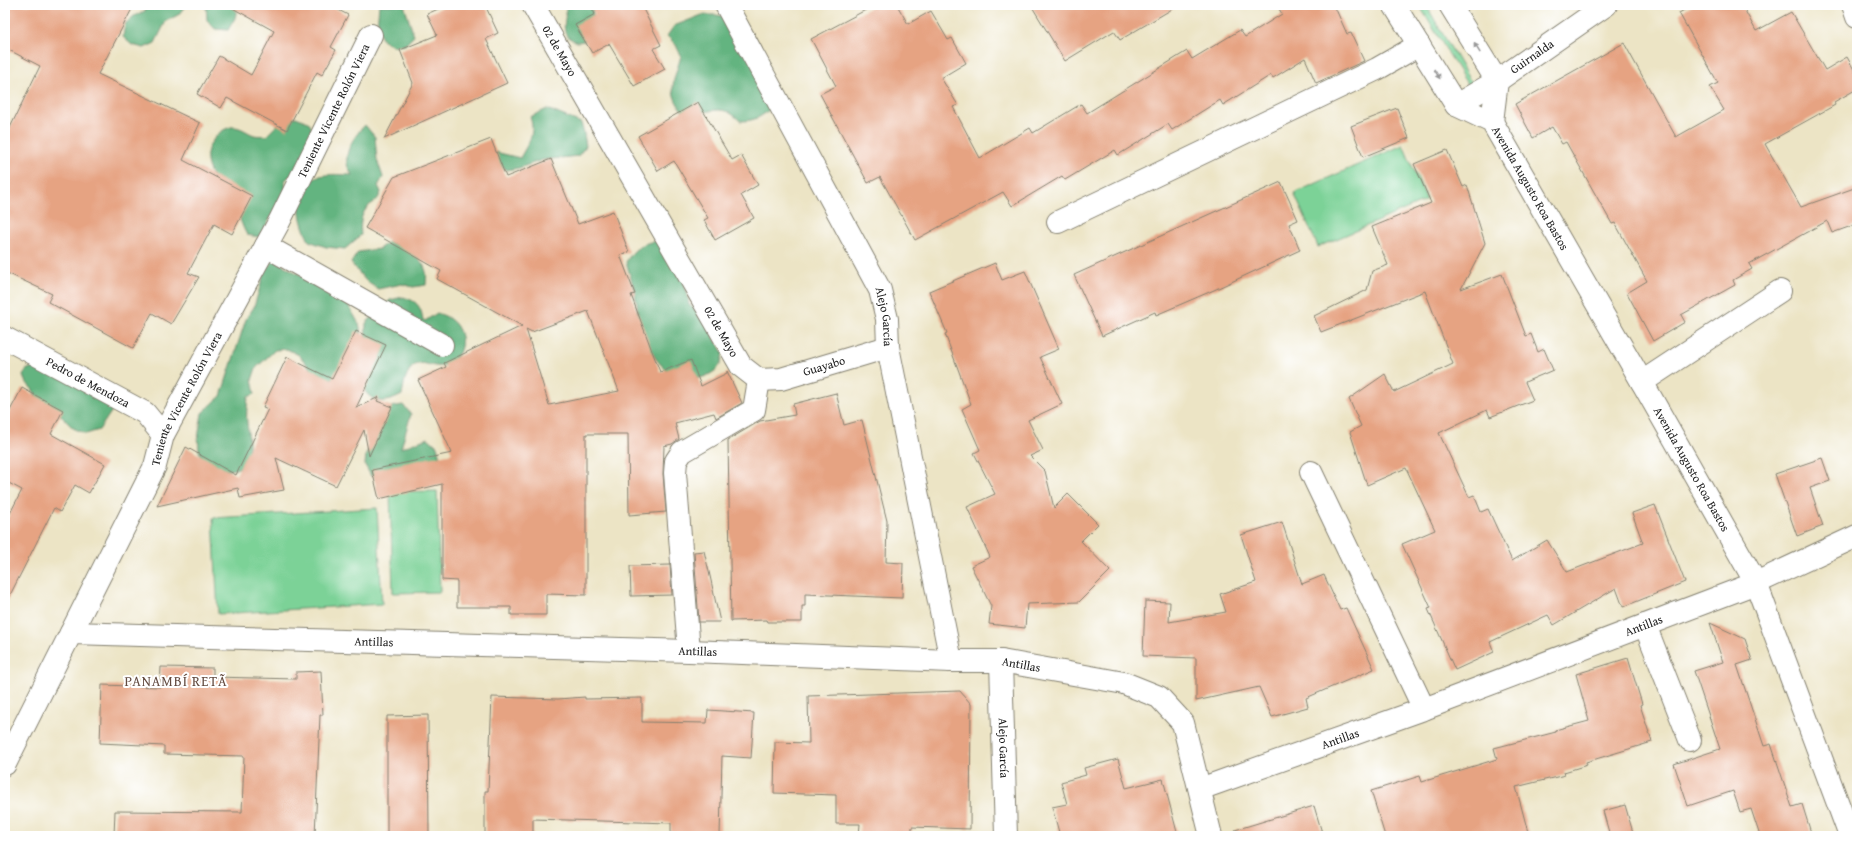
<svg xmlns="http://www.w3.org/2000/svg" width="1862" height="841" viewBox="0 0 1862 841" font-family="'Gentium Book Plus',serif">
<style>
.green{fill:#7bd297;stroke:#4c775a}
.forest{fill:#64b480;stroke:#40684e}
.building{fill:#e6a382;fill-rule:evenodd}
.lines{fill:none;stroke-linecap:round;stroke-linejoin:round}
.minor-casing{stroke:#848070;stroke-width:24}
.major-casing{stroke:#848070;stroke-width:24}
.minor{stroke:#fff;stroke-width:22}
.major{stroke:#fff;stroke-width:22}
.oneway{fill:#999}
.labels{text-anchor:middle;stroke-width:4;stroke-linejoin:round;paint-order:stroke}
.street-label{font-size:12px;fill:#1c1c1c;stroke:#fff}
.quarter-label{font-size:14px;letter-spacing:1px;fill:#634b40;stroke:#fff}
</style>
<rect width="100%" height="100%" fill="#fff"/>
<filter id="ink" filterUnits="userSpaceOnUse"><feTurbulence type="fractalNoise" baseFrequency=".025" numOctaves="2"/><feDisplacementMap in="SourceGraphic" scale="8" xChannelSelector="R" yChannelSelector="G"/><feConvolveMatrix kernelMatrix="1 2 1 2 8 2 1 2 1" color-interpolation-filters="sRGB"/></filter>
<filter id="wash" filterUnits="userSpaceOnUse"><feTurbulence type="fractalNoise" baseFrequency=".012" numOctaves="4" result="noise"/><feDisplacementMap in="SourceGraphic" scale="16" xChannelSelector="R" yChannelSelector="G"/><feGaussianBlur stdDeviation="0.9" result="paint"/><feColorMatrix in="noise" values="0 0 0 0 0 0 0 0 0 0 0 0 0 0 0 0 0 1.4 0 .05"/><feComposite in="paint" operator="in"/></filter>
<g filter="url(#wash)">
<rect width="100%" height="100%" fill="#ece4c5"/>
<path class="green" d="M1419 5H1426L1472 84 1469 86 1467 84Z
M1403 145 1427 200 1318 247 1294 193Z
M437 491 440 592 393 593 390 492Z
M377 508 382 604 218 614 213 518Z"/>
<path class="forest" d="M148 5H186L178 15 166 21 155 43 144 48 132 45 123 37 125 24 134 16 145 11Z
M206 5H238L235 18 228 30 215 29 207 20Z
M379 5H404L414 36 405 45 393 46 383 40 377 28Z
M566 5H591L595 24 590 40 577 42C557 34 567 22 566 5Z
M702 15H717L729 18 773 106C762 117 755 121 740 121 720 100 709 116 684 113 666 91 674 81 681 56L676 45 667 36 674 26Z
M547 109 581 123 584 134 586 146 578 156 542 160 519 168 507 170 496 162 491 151 520 158C528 143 536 134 530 117Z
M296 117 308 122 315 133 294 173 285 180 286 193 259 237 247 235C242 227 240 217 236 210 223 190 193 163 214 139 218 133 224 129 231 127 240 126 246 132 254 135 258 136 262 135 266 136L284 118Z
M365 125 375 137 377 160 383 177 378 186 381 192C377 204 372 201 366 209 360 217 360 225 361 235L345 249 326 247 309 241C300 222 292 196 312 180 322 172 340 175 352 175 350 171 347 167 347 163 345 149 356 134 365 125Z
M655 241 676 258 687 293 689 305 700 313 723 353C722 356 722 362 720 365 717 371 706 377 699 378 667 384 650 354 640 328 637 321 638 311 637 304 635 289 630 276 626 262 634 249 640 244 655 241Z
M388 242C403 247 422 255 426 272 427 276 426 281 426 285L413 287 402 284 378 289 367 282 351 263 358 252 379 249Z
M274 260 346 301 359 324 362 336 356 347 346 352 337 377 325 380 315 374 299 355 287 349 275 350 256 368 252 380 255 394 248 397C247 406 246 415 247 423 249 440 255 470 228 470 221 470 211 465 204 463L199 451 198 438 202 413 221 396 246 319 254 307 265 270Z
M403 297C417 301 421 306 423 320L425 321 437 313C442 315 447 316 451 320 463 329 466 350 453 360 437 374 428 359 415 365 405 371 404 385 402 395 387 403 375 405 364 390L366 323 390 300Z
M39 364 107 398 113 409 99 430 86 434 73 428 60 415 39 401 33 390 25 381 23 376 26 370Z
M403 405 411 414 401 448 428 438 437 446 440 458 383 477 371 476 365 465 366 454 391 407Z"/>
<g id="blocks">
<path class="building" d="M5 5H134L98 74 200 123 183 160 252 196 232 234 214 224 188 273 199 277 171 324 152 313 133 348 48 302 52 294 5 272V138L40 66 5 48Z
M227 5H329L348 15 331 47 336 50 322 75 317 72 287 130 227 98 221 108 197 94 219 56 251 75 274 31Z
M447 5H485L498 33 486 39 507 83 384 139 413 83 400 50 437 35 427 14Z
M590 5H641L661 45 653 49 665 69 634 86 609 44 592 53 575 25 595 14Z
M875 5H897L908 24 931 11 948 40 952 38 966 63 941 78 958 105 953 107 980 158 1030 128 1033 133 1081 104 1087 113 1187 51 1192 59 1240 30 1245 37 1282 14 1277 5H1334L1347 34 1351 33 1364 61 1316 83 1305 58 1273 78 1271 75 1223 105 1220 100 1172 130 1168 124 1118 155 1115 150 1065 180 1062 176 1012 206 1003 192 915 240 880 177 868 183 820 94 836 86 811 39Z
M1031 5H1179L1120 40 1114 31 1065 61Z
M1693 5H1742L1756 31 1791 12 1825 70 1847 57 1857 75V89L1834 102 1835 105 1765 144 1801 207 1857 187V224L1832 233 1827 221 1749 264 1752 269 1733 280 1735 285 1681 315 1685 322 1653 341 1627 293 1647 281 1615 223 1612 224 1566 142 1562 144 1552 127 1533 138 1515 104 1624 43 1676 137 1724 110 1710 87 1718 83 1679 13Z
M698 102 732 160 741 155 758 185 741 195 754 218 715 240 704 220 708 218 674 161 658 171 638 136Z
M1397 108 1409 138 1363 157 1351 126Z
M491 139 506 177 551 159 578 224 613 211 629 252 620 255 635 294 631 295 660 372 691 360 701 386 727 373V371L742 403 716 418 714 413 675 423 679 439 672 444 664 446 663 474 666 512 629 515 628 434H586V595L546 594V615H511V607H457V581L442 580V484L379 499 372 470 452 453 418 380 446 367 444 363 522 326 437 279 441 271 365 228 394 177ZM588 311 619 391 549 405 526 329 532 332Z
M1447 150 1463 187 1467 185 1485 243 1461 289 1502 274 1526 336 1531 334 1538 352 1544 349 1553 370 1525 382 1533 400 1490 417 1487 410 1439 433 1469 497 1474 495 1481 512 1488 509 1512 561 1547 540 1567 572 1643 543 1632 513 1655 505 1685 582 1623 607 1616 588 1554 625 1548 615 1490 642 1494 652 1455 670 1428 609 1431 608 1402 544 1435 530 1406 468 1367 485 1350 432 1361 426 1349 399 1385 374 1394 392 1453 364 1425 291 1321 332 1314 316 1367 290 1372 271 1388 265 1372 227 1431 203 1414 164Z
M1281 182 1298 220 1289 224 1300 250 1214 290 1156 315 1155 312 1102 336 1074 275Z
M995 263 1002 280 1025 271 1059 349 1040 357 1062 404 1028 420 1043 450 1030 456 1045 471 1054 508 1068 494 1098 524 1081 541 1110 571 1079 602 1027 604 1025 628 989 624 991 606 971 566 990 557 967 507 995 494 974 453 980 450 962 409 971 404 945 334 947 333 929 291Z
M356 331 386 345 356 408 379 397 377 401 392 407 369 456 364 430 336 486 276 458 284 490 240 498 238 488 157 506 186 447 236 475 268 409 263 407 287 357 332 379Z
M22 388 63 410 51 434 105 464 89 493 75 485 60 512 54 508 5 605V523L22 490 5 481V420Z
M836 393 844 425 862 420 887 521 886 562 903 563 902 598 805 594V606H802V622H768L767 620 731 621 728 440 760 421 795 415 793 404Z
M1822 458 1830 481 1810 488 1823 526 1797 536 1775 474Z
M1282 522 1302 584 1324 575 1340 610 1346 608 1374 669 1306 698 1308 707 1272 717 1259 687 1196 701V658L1143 656 1145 601 1170 602 1169 622 1226 612 1220 594 1256 582 1241 535Z
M704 551 710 576 720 622H699L694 552Z
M670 565 672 595 631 596 630 566Z
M1710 623 1745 639 1752 660 1737 665 1764 746 1771 744 1792 807 1802 804 1812 836H1760L1751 809 1740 812 1733 791 1688 806 1674 764 1720 749 1694 671 1723 662Z
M1628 658 1642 704 1640 705 1652 742 1586 762 1587 765 1564 772 1565 775 1516 787 1529 836H1385L1371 791 1420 776 1422 782 1497 759 1494 748 1556 732 1555 730 1589 721 1576 674Z
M161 667 213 668V677L296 679V672L321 671 323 715H320L315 836H114L115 811 242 812 244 756 164 754V746L100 743 102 685 160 687Z
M960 691 971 704 970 829 912 827V836H859L860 824H836V795L774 793 775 742 809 743 808 696Z
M492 697 558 699 585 697V699L642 698V722L707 723 708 710 754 713 751 758 722 756 720 836H671V823L533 819V836H485V791H488Z
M428 715 429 836H387V716Z
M1118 759 1126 788 1163 779 1178 836H1060L1052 807 1067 804 1061 782 1086 775 1084 768Z
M1625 805 1634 836H1610L1603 811Z
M1314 806 1323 836H1236L1235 830Z"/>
</g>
</g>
<g filter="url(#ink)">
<use href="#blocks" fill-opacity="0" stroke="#848070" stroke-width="1"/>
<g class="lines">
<defs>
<g id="minor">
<path id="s1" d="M533 5 741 366 759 380"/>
<path id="s2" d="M726 5 880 290 887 319 888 347 951 661"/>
<path d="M1853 5 1857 17"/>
<path id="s3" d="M1456 105 1497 81 1606 5"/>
<path d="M1058 222 1377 69 1419 45"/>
<path d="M266 246 442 345"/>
<path id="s4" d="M5 338 145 413 163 435"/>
<path id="s5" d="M759 380 781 379 888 347"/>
<path d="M1642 382 1780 291"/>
<path d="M1311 472 1424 709"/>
<path d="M1645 625 1690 740"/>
<path id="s6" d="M71 633 689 651 951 661H1001L1124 683 1159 697 1183 723 1211 836"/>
<path d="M689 651 675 473 676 461 682 452 754 410 759 380"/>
<path id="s7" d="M1001 661 1006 836"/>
<path id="s8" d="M5 764 155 466 163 435 279 222 371 35"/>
<path id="s9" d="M1200 789 1424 709 1756 583 1857 536"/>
</g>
<g id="major">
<path id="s10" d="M1394 5 1456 105 1492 122 1642 382 1756 583 1850 836"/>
<path d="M1450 5 1497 81 1492 122"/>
</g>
</defs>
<use href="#minor" class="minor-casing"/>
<use href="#major" class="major-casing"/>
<use href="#minor" class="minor"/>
<use href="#major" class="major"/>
</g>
<defs><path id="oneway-solid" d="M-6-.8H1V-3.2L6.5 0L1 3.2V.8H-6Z"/></defs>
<g class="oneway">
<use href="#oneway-solid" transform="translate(1477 48) rotate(-122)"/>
<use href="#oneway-solid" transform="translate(1437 74) rotate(58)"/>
</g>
</g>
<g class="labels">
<g class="street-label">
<text dy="4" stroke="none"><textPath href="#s1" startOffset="53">02 de Mayo</textPath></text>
<text dy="4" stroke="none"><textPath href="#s3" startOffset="90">Guirnalda</textPath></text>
<text dy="4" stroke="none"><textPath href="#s8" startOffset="732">Teniente Vicente Rolón Viera</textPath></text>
<text dy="4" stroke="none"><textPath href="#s10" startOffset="234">Avenida Augusto Roa Bastos</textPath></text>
<text dy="4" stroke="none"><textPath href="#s2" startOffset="351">Alejo García</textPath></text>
<text dy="4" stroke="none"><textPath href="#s1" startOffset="377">02 de Mayo</textPath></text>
<text dy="4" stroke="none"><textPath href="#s5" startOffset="67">Guayabo</textPath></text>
<text dy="4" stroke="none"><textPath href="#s4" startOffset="94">Pedro de Mendoza</textPath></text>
<text dy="4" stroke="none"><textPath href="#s8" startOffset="408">Teniente Vicente Rolón Viera</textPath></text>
<text dy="4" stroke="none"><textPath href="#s10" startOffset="558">Avenida Augusto Roa Bastos</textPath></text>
<text dy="4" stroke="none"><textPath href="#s9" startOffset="473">Antillas</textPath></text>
<text dy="4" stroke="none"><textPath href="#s6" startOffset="303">Antillas</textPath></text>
<text dy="4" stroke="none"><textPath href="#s6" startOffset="627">Antillas</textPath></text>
<text dy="4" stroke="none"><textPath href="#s6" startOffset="951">Antillas</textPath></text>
<text dy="4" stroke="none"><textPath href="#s9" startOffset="149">Antillas</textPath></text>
<text dy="4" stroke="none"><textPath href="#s7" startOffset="87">Alejo García</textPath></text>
</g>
<g class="quarter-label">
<text x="176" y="686">PANAMBÍ RETÃ</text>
</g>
</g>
<rect width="1862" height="841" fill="none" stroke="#fff" stroke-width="20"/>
</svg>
